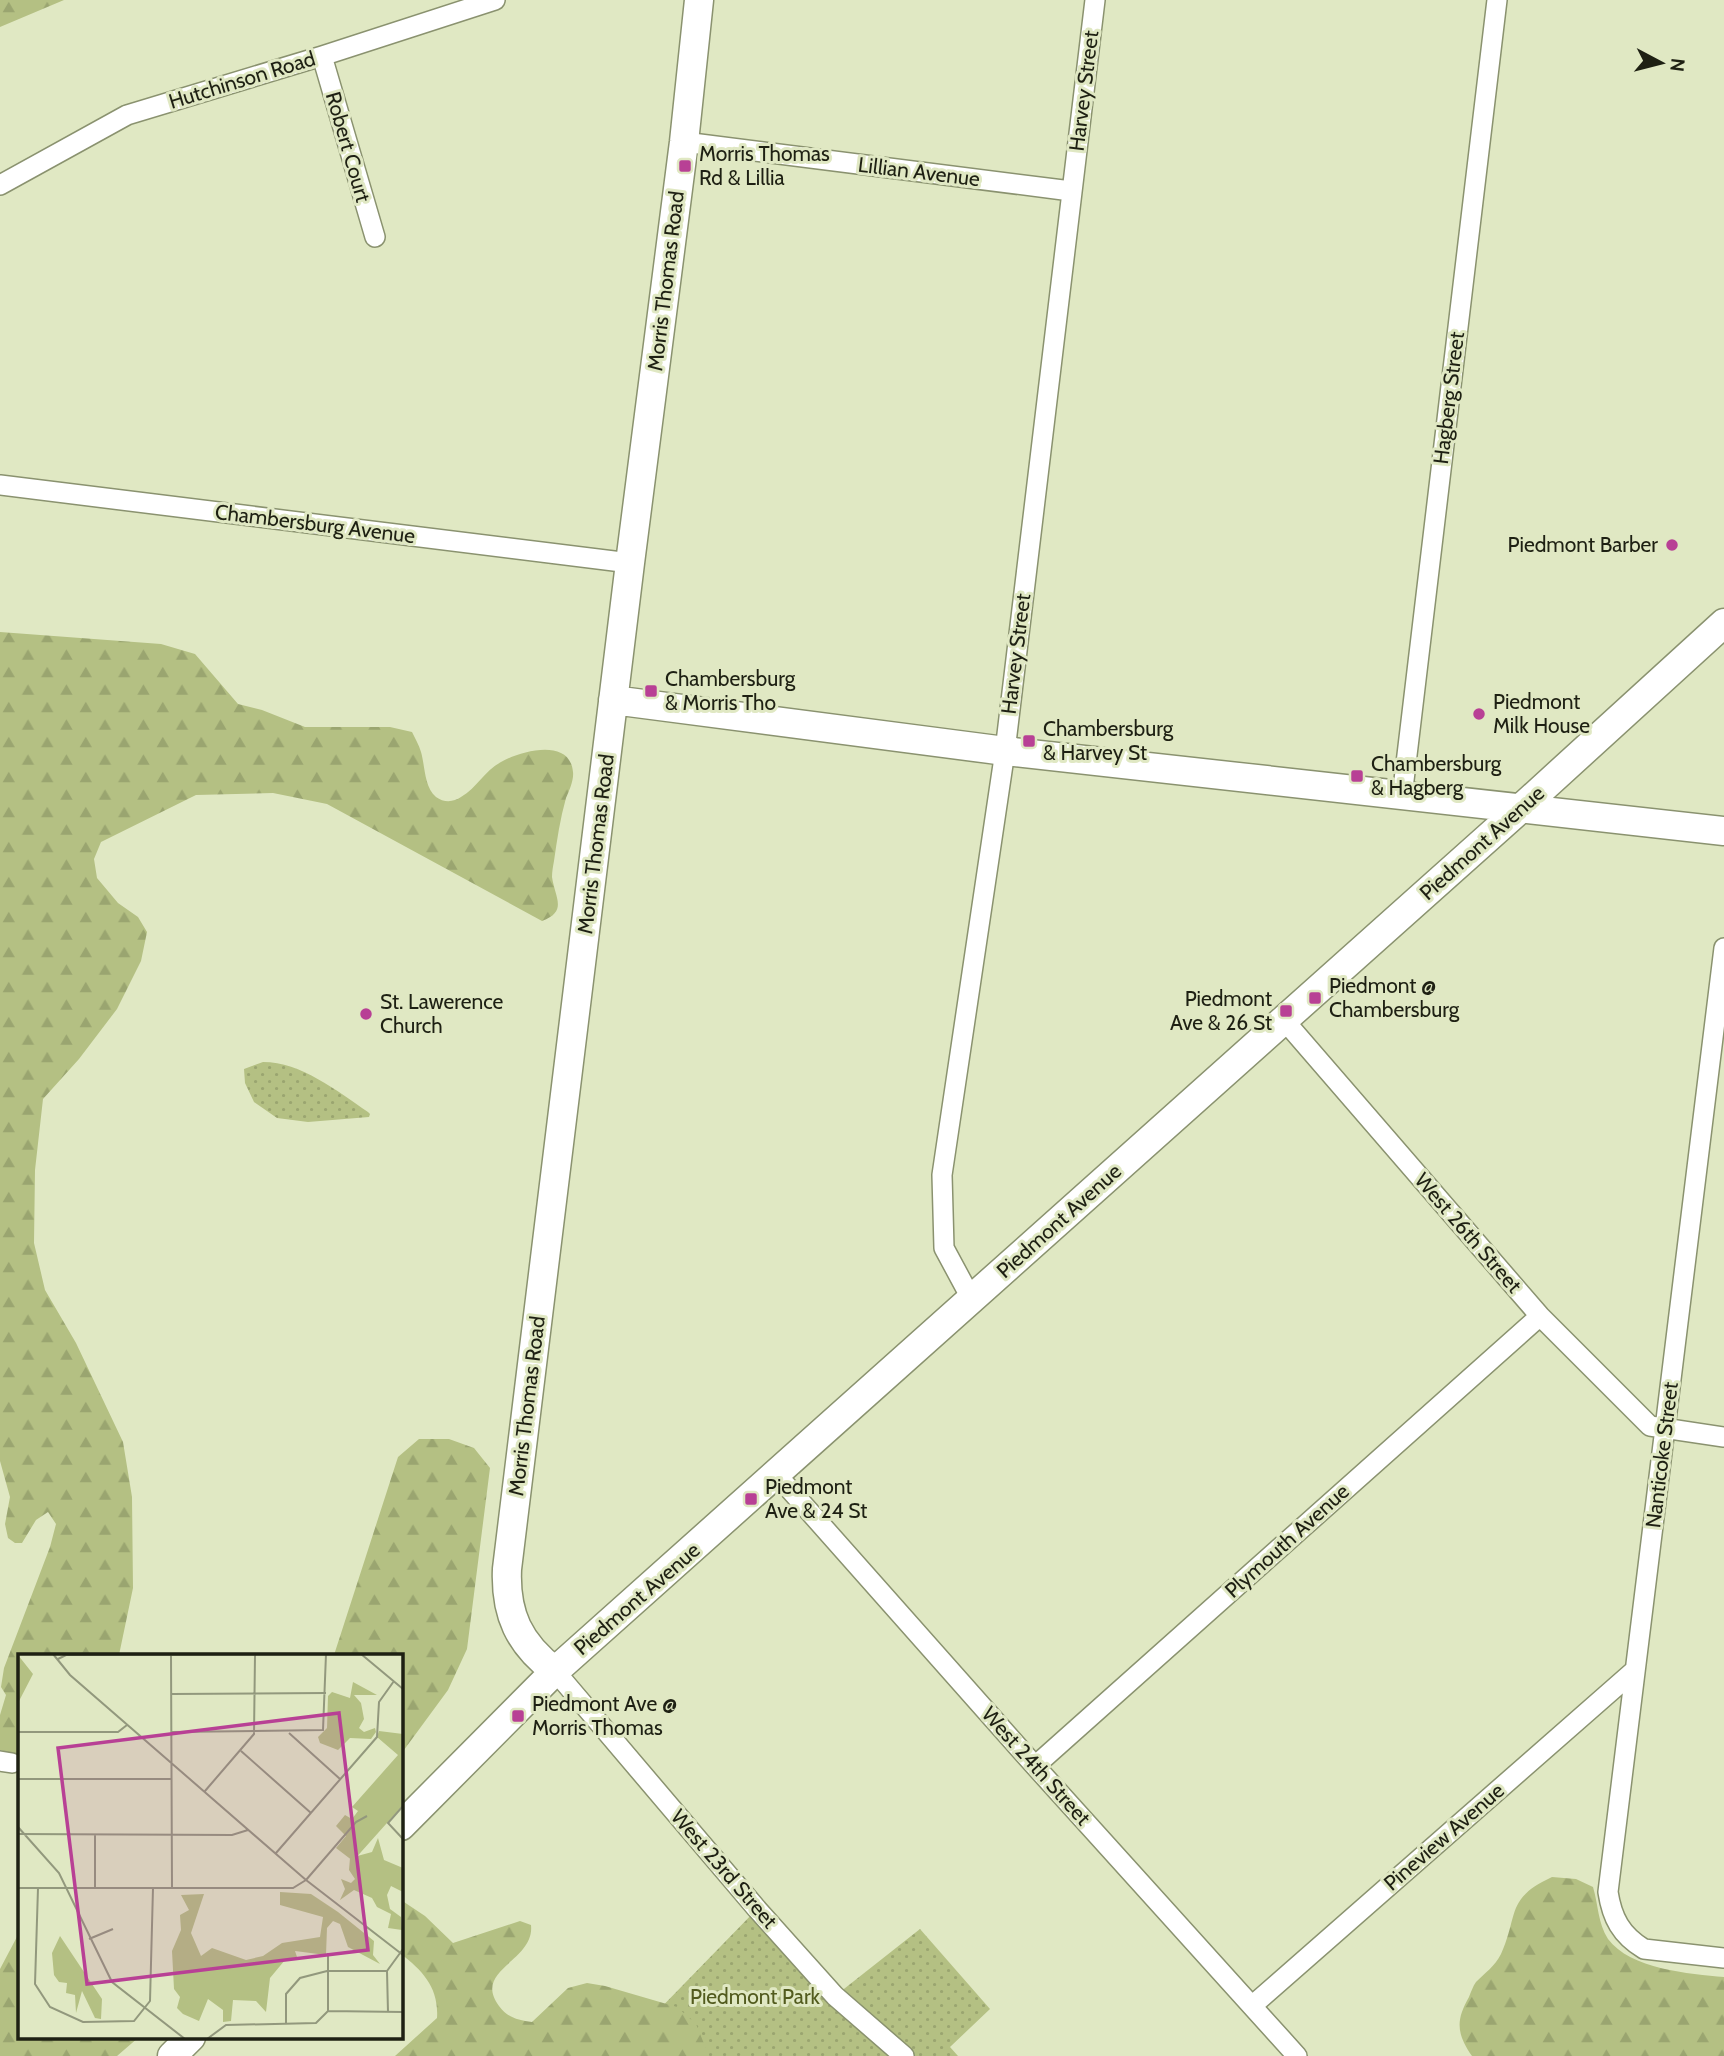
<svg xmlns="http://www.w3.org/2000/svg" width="1724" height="2056" viewBox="0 0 1724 2056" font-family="Cabin,sans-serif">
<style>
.grass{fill:url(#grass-dots)}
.forest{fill:url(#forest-firs)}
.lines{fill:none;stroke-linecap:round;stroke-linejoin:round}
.street-casing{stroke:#8a926f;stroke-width:22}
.secondary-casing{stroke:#8a926f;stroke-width:31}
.street{stroke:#fff;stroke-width:19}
.secondary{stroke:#fff;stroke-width:28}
.poi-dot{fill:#b84095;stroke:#e0e8c3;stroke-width:2.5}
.labels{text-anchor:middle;stroke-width:6;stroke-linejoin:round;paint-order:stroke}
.street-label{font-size:21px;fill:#1e2013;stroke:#e0e8c3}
.poi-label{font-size:21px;fill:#1e2013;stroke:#e0e8c3;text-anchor:start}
.park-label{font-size:21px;fill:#525b1e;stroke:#e0e8c3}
.inset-road{fill:none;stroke:#92987d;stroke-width:2}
.view{fill:#b84095;fill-opacity:0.15;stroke:#b84095;stroke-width:3.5}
.inset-edge{fill:none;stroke:#1e2013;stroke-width:3.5}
</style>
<defs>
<pattern id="grass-dots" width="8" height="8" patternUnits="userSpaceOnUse" patternTransform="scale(1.75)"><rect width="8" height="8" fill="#b4c083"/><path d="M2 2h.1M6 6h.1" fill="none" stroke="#9aa570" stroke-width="1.8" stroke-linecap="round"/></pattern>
<pattern id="forest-firs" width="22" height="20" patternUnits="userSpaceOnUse" patternTransform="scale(1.75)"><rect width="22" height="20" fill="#b4c083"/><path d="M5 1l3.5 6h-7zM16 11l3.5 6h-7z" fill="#9aa570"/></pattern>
</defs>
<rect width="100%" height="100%" fill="#e0e8c3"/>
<path class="grass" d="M263 1062C301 1062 337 1091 368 1112L370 1114 369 1117 308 1122 277 1118 254 1102 245 1083 244 1069Z
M757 1909 835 1996 920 1929 990 2009 950 2047 958 2056H678L648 2021Z"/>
<path class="forest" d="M0 0H64L0 27Z
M0 632 161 644 195 654 238 704 262 710 305 727H390L412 732C415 738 419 745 421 752 425 765 424 787 436 797 444 803 454 802 461 797 477 788 484 771 501 762 520 751 570 737 573 772 574 780 569 791 566 798 560 819 557 840 554 861 553 866 552 872 552 877 555 898 568 911 542 921L327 804 273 793 196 795 101 842 94 859 97 878 118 903 138 917 147 932 141 961 117 1009 79 1059 43 1099 35 1170 34 1243 45 1290 76 1343 123 1442 132 1497 133 1588 119 1655H19V1755L0 1750V1715L6 1695 1 1687 4 1668 50 1547 56 1524 48 1512 36 1520 22 1543H15L8 1538 5 1524 10 1497 0 1461Z
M419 1439H449L474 1448 490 1468 467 1649 448 1690 401 1754V1655H334L398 1457Z
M1552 1877 1576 1879 1593 1887C1598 1903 1598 1924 1608 1939 1630 1969 1690 1974 1724 1977V2056H1472C1456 2033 1456 2020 1469 1997 1471 1992 1473 1986 1476 1982 1485 1973 1495 1966 1501 1954 1519 1914 1505 1899 1552 1877Z
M401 1900 425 1916 453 1943 520 1921 531 1925C535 1962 472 1969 499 2006 508 2018 518 2020 532 2022L568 1988 587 1983 605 1986 677 2007 696 2024 709 2056H395L437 2018C439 1988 423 1971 401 1954Z
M19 1933V2037H139L117 2056H0V1969Z"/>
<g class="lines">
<defs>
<path id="street" d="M322 56 375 237
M684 142 1071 191
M0 185 127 115 322 56 495 0
M0 485 630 563
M1402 797 1497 0
M1724 948 1608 1892C1612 1918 1621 1935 1644 1949L1724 1958
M1284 1020 1540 1316 1650 1426 1724 1437
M972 1300 944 1248 942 1175 1005 751 1095 0
M777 1475 1035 1766 1297 2056
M555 1671 757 1909 835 1996 904 2056
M0 1761 12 1763
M1035 1766 1540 1316
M1253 2005 1635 1670"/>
<path id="secondary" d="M613 700 1005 751 1724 831
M555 1671C519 1644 505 1614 507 1569L630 563 684 142 699 0
M401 1826 555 1671 1520 809 1724 623
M172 2056 191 2037"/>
</defs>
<use href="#street" class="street-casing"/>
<use href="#secondary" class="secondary-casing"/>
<use href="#street" class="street"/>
<use href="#secondary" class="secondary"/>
</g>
<g class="poi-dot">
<rect x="678" y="159" width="14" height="14" rx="3.5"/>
<circle cx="1672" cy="545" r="7"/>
<rect x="644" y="684" width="14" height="14" rx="3.5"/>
<circle cx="1479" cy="714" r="7"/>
<rect x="1022" y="734" width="14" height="14" rx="3.5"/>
<rect x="1350" y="769" width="14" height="14" rx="3.5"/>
<rect x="1308" y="991" width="14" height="14" rx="3.5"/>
<rect x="1279" y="1004" width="14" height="14" rx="3.5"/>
<circle cx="366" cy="1014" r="7"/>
<rect x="744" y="1492" width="14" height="14" rx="3.5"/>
<rect x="511" y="1709" width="14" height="14" rx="3.5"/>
</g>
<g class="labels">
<g class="street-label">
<text transform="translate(242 80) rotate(-17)" y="7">Hutchinson Road</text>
<text transform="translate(1084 91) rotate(-83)" y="7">Harvey Street</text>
<text transform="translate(348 147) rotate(74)" y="7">Robert Court</text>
<text transform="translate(919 172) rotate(7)" y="7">Lillian Avenue</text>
<text transform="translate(666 281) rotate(-83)" y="7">Morris Thomas Road</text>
<text transform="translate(1449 398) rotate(-83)" y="7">Hagberg Street</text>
<text transform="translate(315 524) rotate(7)" y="7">Chambersburg Avenue</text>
<text transform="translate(1016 654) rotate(-83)" y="7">Harvey Street</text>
<text transform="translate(1482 843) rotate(-42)" y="7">Piedmont Avenue</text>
<text transform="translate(596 844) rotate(-83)" y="7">Morris Thomas Road</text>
<text transform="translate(1059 1221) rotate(-42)" y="7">Piedmont Avenue</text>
<text transform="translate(1468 1233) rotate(49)" y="7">West 26th Street</text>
<text transform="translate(527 1406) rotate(-83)" y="7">Morris Thomas Road</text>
<text transform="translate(1662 1455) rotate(-83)" y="7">Nanticoke Street</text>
<text transform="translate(1287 1541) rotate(-42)" y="7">Plymouth Avenue</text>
<text transform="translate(637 1599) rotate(-41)" y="7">Piedmont Avenue</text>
<text transform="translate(1036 1766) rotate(48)" y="7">West 24th Street</text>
<text transform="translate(1444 1837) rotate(-41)" y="7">Pineview Avenue</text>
<text transform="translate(724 1869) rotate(49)" y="7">West 23rd Street</text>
</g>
<g class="poi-label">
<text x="699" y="161">Morris Thomas<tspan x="699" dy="24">Rd &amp; Lillia</tspan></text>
<text x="1658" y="552" text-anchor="end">Piedmont Barber</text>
<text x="665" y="686">Chambersburg<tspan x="665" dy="24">&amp; Morris Tho</tspan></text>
<text x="1493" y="709">Piedmont<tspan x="1493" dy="24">Milk House</tspan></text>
<text x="1043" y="736">Chambersburg<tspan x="1043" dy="24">&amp; Harvey St</tspan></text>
<text x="1371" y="771">Chambersburg<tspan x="1371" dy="24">&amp; Hagberg</tspan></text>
<text x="1329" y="993">Piedmont @<tspan x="1329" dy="24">Chambersburg</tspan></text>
<text x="1272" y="1006" text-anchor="end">Piedmont<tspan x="1272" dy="24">Ave &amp; 26 St</tspan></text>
<text x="380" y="1009">St. Lawerence<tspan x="380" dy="24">Church</tspan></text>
<text x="765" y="1494">Piedmont<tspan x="765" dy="24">Ave &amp; 24 St</tspan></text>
<text x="532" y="1711">Piedmont Ave @<tspan x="532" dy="24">Morris Thomas</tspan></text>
</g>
<g class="park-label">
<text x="755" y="2004">Piedmont Park</text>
</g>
</g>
<g transform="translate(18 1654)">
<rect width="385" height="385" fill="#e0e8c3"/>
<path d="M361 77 385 80V151L335 207 318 194 328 182 318 172 327 161 334 165 340 157 334 153 380 101 359 83Z" fill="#b4c083"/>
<path d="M0 1 15 20 0 49ZM335 28 359 41H336L343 49 346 65 341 74 346 78 357 74 358 78 353 85 332 84 320 96 302 89 300 83 309 74 310 42 314 38 332 44ZM360 184 366 206 385 214V238L373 232 369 241 372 255 383 263 384 276 370 274 373 260 359 253 354 244 336 236 322 246 327 235 323 225 333 229 337 225 331 216 332 204 354 198ZM262 238 293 240 320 258 356 287 355 301 362 310 330 293 322 270 315 267 309 274 308 301 277 297 279 303 267 306 252 324 248 358 238 347 215 346 213 367 205 368V356L190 345 181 367 165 360 159 354 162 343 156 335 154 297 163 276 162 261 171 256 163 241 186 240 173 279 183 302 194 294 228 306 245 302 264 289 302 283 305 263 262 251ZM42 282 84 345 83 365 77 364 64 337 58 359 57 341 48 339 49 329 41 328 36 321 34 299Z" fill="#b4c083"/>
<path class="inset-road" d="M35 0 52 21 288 226 385 301M153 1 154 234M40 5 48 1 343 0 385 35M154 40 308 39M0 78H100L109 71M154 78 305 76 308 0M271 79 322 125M223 97 293 159M0 125H154M187 137 236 80 237 1M385 152 370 169 385 185M0 173 41 219 94 328 167 385M0 180 214 181 230 176M258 199 359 83 361 48 376 27M288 226 338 168 349 162M77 233V180M0 234H275L288 226M20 234 17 330 32 353 65 368 116 367 132 347 135 234M71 285 95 275M310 299V357M370 358 369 317 385 295M385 358V385M268 370V340L282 324 309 317H369M189 385 208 371 298 369 310 357 385 358"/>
<path class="view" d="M321 59 350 296 69 330 40 94Z"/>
<rect width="385" height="385" class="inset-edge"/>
</g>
<g transform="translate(1661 63) rotate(97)" stroke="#e0e8c3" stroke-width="5" paint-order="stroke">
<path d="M0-5L12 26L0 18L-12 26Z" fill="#1e2013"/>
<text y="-10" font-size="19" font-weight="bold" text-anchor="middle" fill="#1e2013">N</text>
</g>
</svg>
